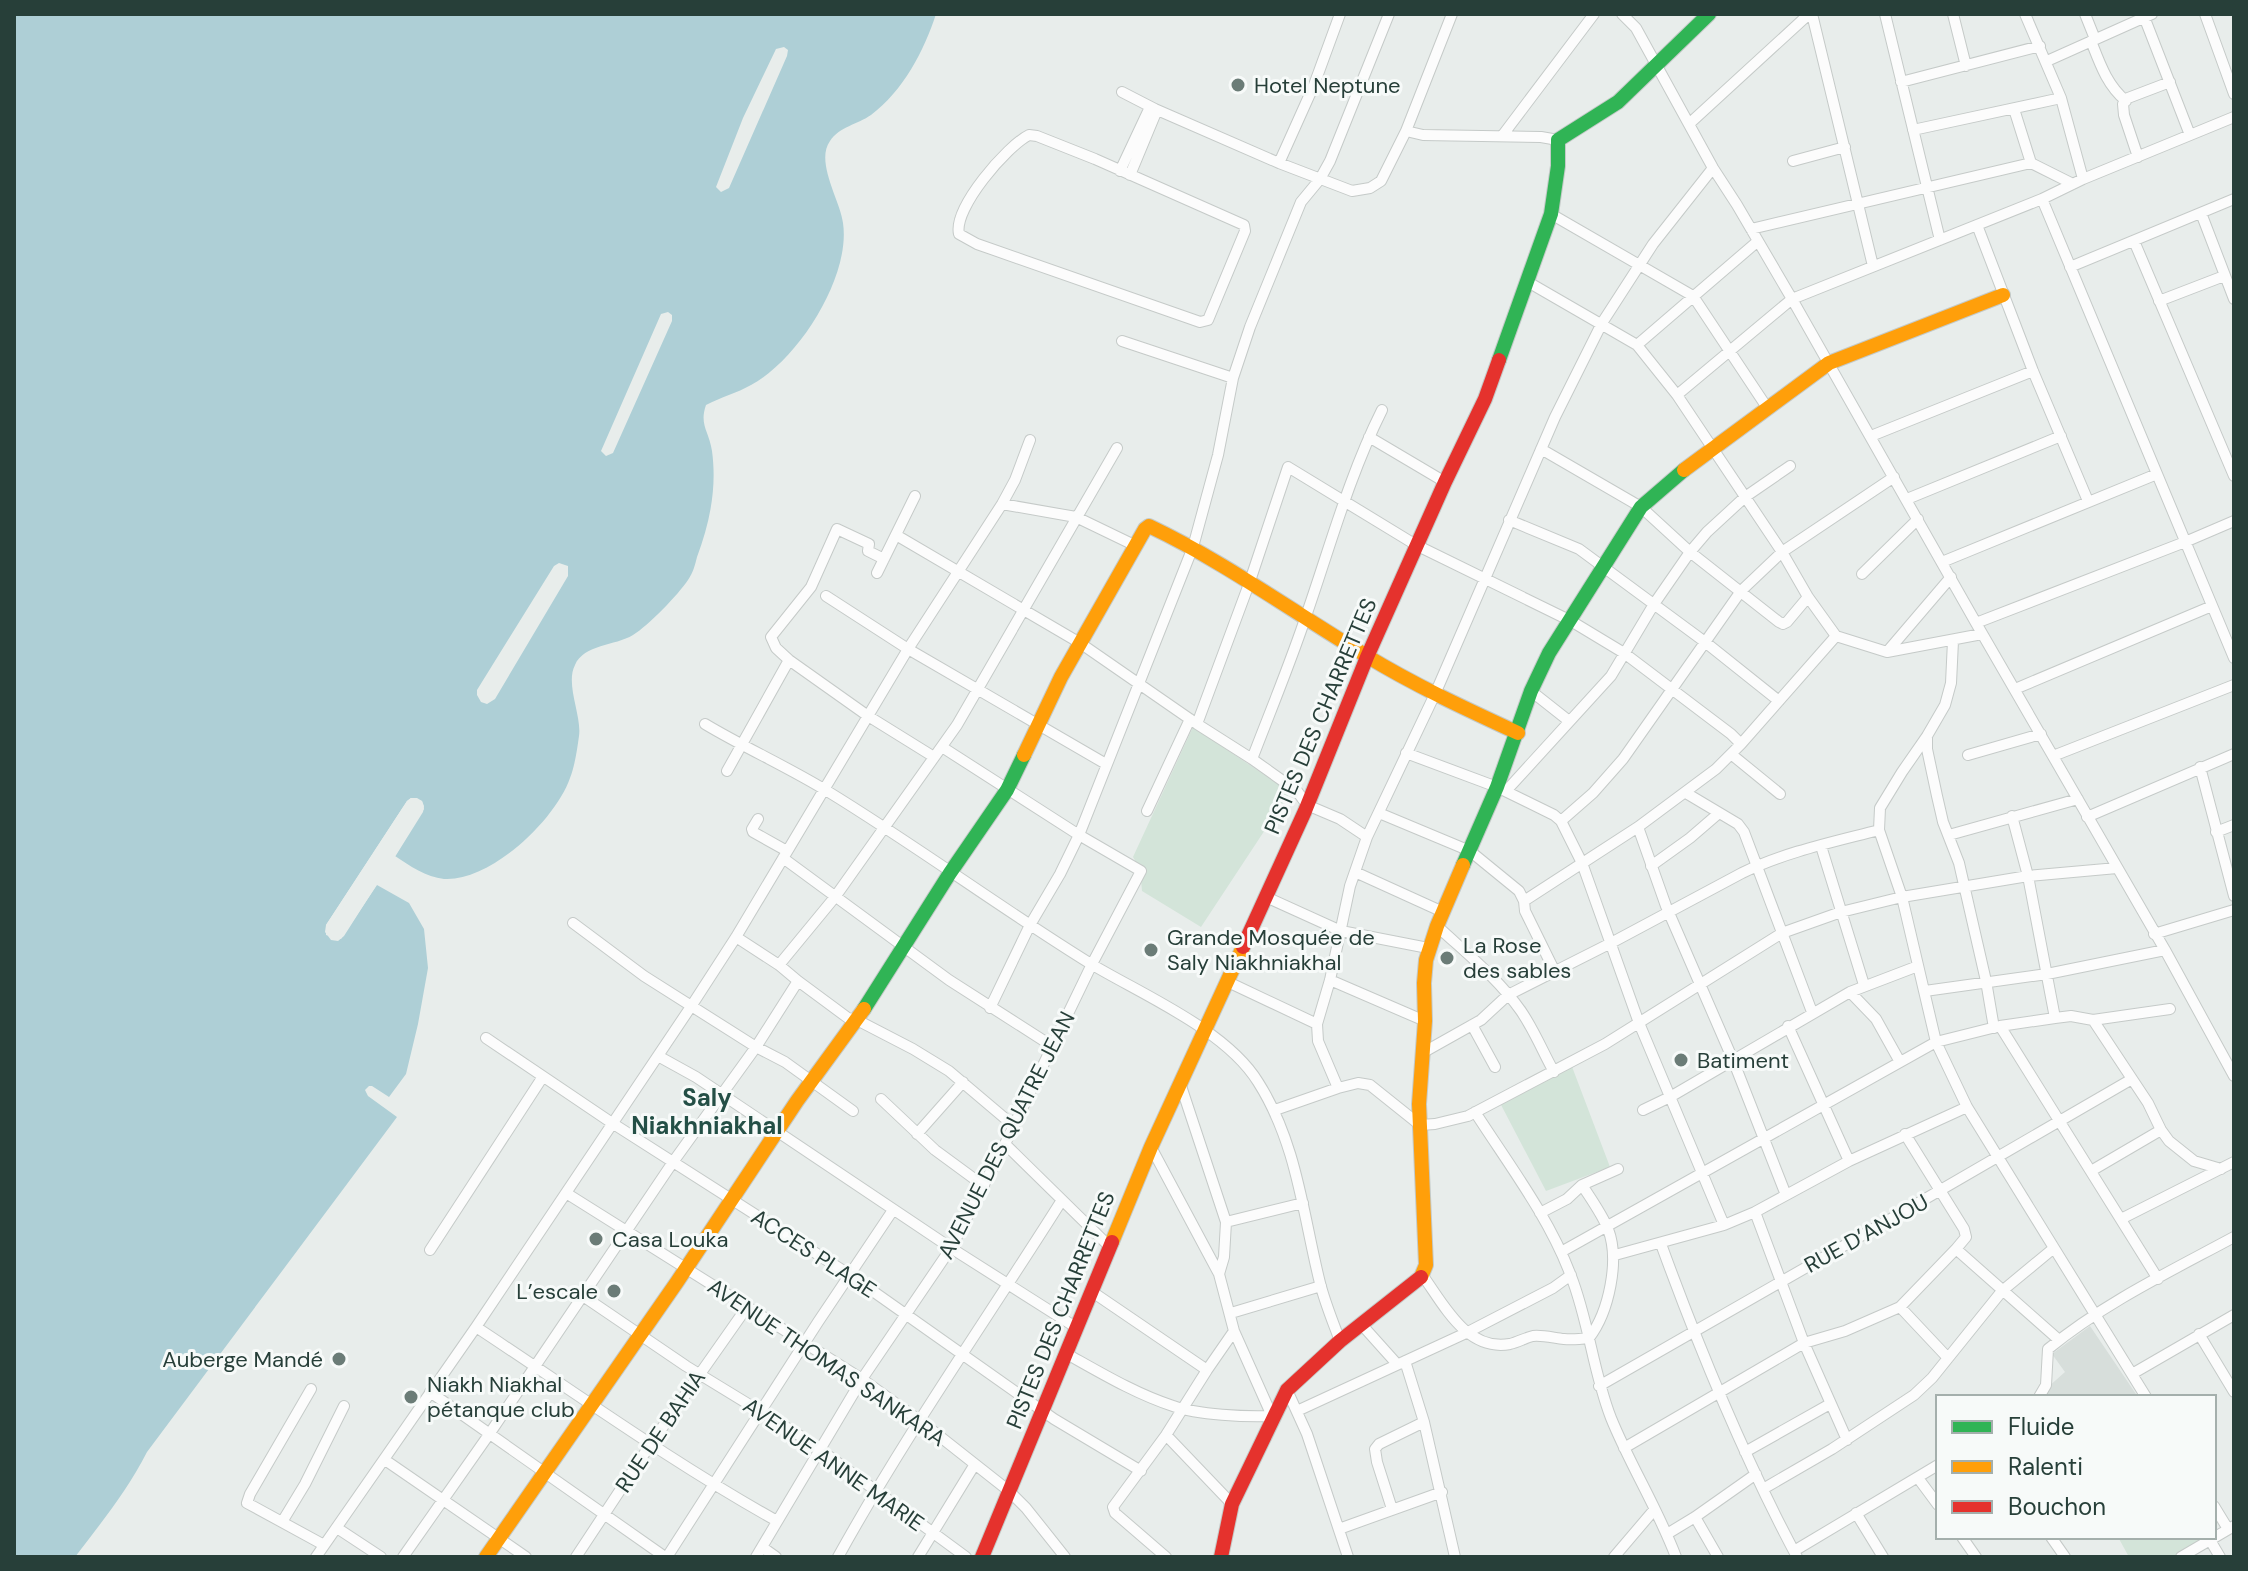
<svg xmlns="http://www.w3.org/2000/svg" width="2248" height="1571" viewBox="0 0 2248 1571" font-family="'DM Sans',sans-serif">
<style>
.built{fill:#d7dedb}
.green{fill:#d3e4d9}
.water{fill:#aecfd6}
.pier{fill:#e8edeb}
.lines{fill:none;stroke-linecap:round;stroke-linejoin:round}
.street-casing{stroke:#c5cac8;stroke-width:12}
.fast-casing{stroke:#c4cac8;stroke-width:16}
.slow-casing{stroke:#c4cac8;stroke-width:16}
.jam-casing{stroke:#c4cac8;stroke-width:16}
.street{stroke:#fcfcfc;stroke-width:10}
.fast{stroke:#30b455;stroke-width:14}
.slow{stroke:#ff9f0a;stroke-width:14}
.jam{stroke:#e5322d;stroke-width:14}
.poi-dot{fill:#6b7c77;stroke:#f7faf9;stroke-width:3}
.labels{text-anchor:middle;stroke-width:6;stroke-linejoin:round;paint-order:stroke}
.poi-label{font-size:22px;fill:#273f39;stroke:#f7faf9;text-anchor:start}
.street-label{font-size:22px;fill:#273f39;stroke:#f7faf9}
.neighbourhood-label{font-size:24px;font-weight:bold;fill:#244f46;stroke:#f7faf9}
</style>
<rect width="100%" height="100%" fill="#e8edeb"/>
<path class="built" d="M2090 1326 2138 1397H2037L2065 1372 2052 1354Z"/>
<path class="green" d="M1193 727 1290 792 1201 927 1142 891 1140 869 1133 857Z
M1571 1064 1610 1167 1546 1191 1499 1101Z
M2118 1537H2206L2172 1557H2129Z"/>
<path class="water" d="M14 14H936C924 51 903 91 871 115 858 124 839 127 830 141 815 162 840 200 843 223 851 277 798 360 751 385 737 393 721 397 706 405 699 425 709 431 712 451 717 488 710 522 697 557 695 565 693 573 688 580 678 595 648 626 633 635 615 646 584 644 575 665 565 684 582 716 579 736 577 750 575 765 570 778 556 819 491 882 444 879 426 877 410 866 395 856L424 809 422 801 411 798 407 801 326 925V935L341 939 377 885 409 903 424 929 428 968 418 1024 406 1074 389 1097 372 1086H369L365 1090 368 1096 397 1117 147 1452C127 1491 101 1523 75 1557H14Z"/>
<path class="pier" d="M784 47 788 50 787 56 729 188 721 192 716 187 743 118 776 49Z
M668 312 672 315V321L613 453 606 456 601 451 661 314Z
M559 563 568 566V576L495 699 487 704 481 702 477 695V690L554 566Z
M411 798H417L422 801 424 806 423 812 393 860 391 855 420 809 417 802 410 804 330 927 331 935 335 937 341 934 374 882 379 881 344 936 338 941 331 940 325 932 326 925 407 801Z"/>
<g class="lines">
<defs>
<path id="street" d="M1452 14 1406 131 1423 135 1541 137 1558 140
M1622 14 1636 28 1713 168 1737 205 1792 299 1976 623 2165 950 2234 1076
M1812 14 1873 266
M1885 14 1940 240
M1953 14 1966 66
M2025 14 2061 98 2083 179
M2085 14 2095 39
M2143 14 2190 135
M2205 14 2234 94
M2091 41C2100 64 2107 85 2126 101
M2047 61 2152 14
M1901 82 2040 46
M1122 92 1155 109 1279 163 1352 191 1370 188 1381 181 1406 131
M2014 109 2031 163
M1689 124 1809 14
M1913 130 2061 98
M1029 135 1037 136 1095 159 1244 225 1245 231 1208 320 1200 322 977 244 959 234C953 208 1007 146 1029 135Z
M1502 136 1594 14
M2138 157 2124 115 2123 104 2128 98 2170 82
M1793 161 1845 147
M1279 163 1314 85 1340 14
M1120 171 1150 107
M1130 175 1157 110
M2042 199 2234 658
M2201 213 2234 299
M1551 214 1693 296 1768 409
M1977 225 2033 371 2088 501
M1751 229 2031 163 2073 184
M2134 241 2234 476
M2070 267 2234 199
M1528 282 1637 345 1677 395 1782 552 1808 597 1836 636 1887 652 1982 634
M2159 301 2224 276
M1122 341 1233 378
M1637 345 1758 241
M1677 395 1792 299 2042 199 2083 179 2234 117
M1871 436 2033 371
M1369 437 1445 482
M1541 449 1641 507 1690 552 1779 622 1783 624 1787 622 1808 597
M1907 499 2061 436
M1002 504 1076 517 1134 545
M1509 520 1579 549 1705 642 1779 701
M896 535 1080 643 1197 724 1252 759 1297 791 1307 805 1340 819 1367 837
M884 559 868 551 869 544 837 529 811 587 771 637 776 648 789 660 868 716 934 757
M1942 562 2157 474
M877 573 915 496
M1862 574 1918 519
M826 596 908 649 1106 764
M1976 623 2185 542 2234 521
M1953 641 1951 683 1945 705 1927 736 1902 772 1880 808 1879 830 1902 897 1936 1042 1967 1107 2146 1397
M1887 652 1951 577
M2015 689 2212 606
M1531 691 1569 721
M705 724C745 748 788 767 827 791 917 846 1002 909 1091 964 1143 995 1226 1030 1258 1082 1297 1143 1303 1215 1320 1283 1325 1303 1333 1322 1340 1341
M1197 724 1249 584 1288 467 1416 545 1571 621 1624 653 1731 734 1741 744
M1927 738V749L1937 796 1943 822 1959 863 1986 981 1994 1028
M1406 753 1497 787 1554 815 1561 821 1582 863 1639 1023 1724 1225
M1731 754 1780 794
M1968 755 2041 734
M2053 756 2234 685
M1252 759C1270 712 1290 664 1306 616 1330 547 1349 476 1382 410
M2200 767 2234 896
M727 771 789 660
M1506 791 1611 676 1654 604 1690 552 1707 532 1745 497 1790 466
M1686 793 1738 824 1744 832 1812 1012
M1147 811 1190 719
M1379 813 1470 851 1519 891 1524 901 1525 911 1554 970
M2087 817 2234 754
M758 819 752 829 753 832 787 851
M1561 821 1593 793 1623 759 1741 591 1782 552 1894 477
M1638 827 1666 906 1733 1060 1786 1195
M2216 832 2234 825
M1949 835 2078 799
M1821 846 1864 985
M783 858 949 980 1052 1046
M1651 866 1690 838 1719 813
M1355 872 1443 912
M1266 897 1341 931 1428 948
M1524 901 1638 827 1716 769 1741 744 1836 636
M573 923 644 976 756 1047 785 1062 853 1111
M1437 926C1466 953 1498 978 1521 1011 1534 1030 1543 1052 1554 1072
M2154 934 2234 910
M736 937 779 965 798 981 848 1018 857 1020 913 1049 949 1071 1014 1126
M779 965 835 897 957 725 1117 448
M1330 980 1425 1021
M1228 982 1317 1024
M1925 991 2047 974 2165 950
M1850 992 1876 1019 1900 1062
M990 1008 1030 925 1060 874 1079 835 1193 547 1218 455 1233 378 1250 327 1301 202 1320 179 1330 161 1389 14
M2055 1018 2071 1016 2093 1020 2148 1103 2161 1130 2169 1141 2194 1161 2221 1169
M2093 1020 2170 1009
M1472 1025 1495 1067
M1788 1026 1849 1161
M2000 1026 2158 1279
M486 1038 612 1123 850 1275 1054 1419 1141 1471
M1424 1052 1481 1020 1508 995 1611 943 1742 873C1785 852 1833 842 1879 830
M658 1056 696 1077 951 1248 1077 1328
M1338 1088 1358 1083 1370 1085 1420 1125 1435 1124 1468 1116 1605 1044 1782 933 1841 912 1902 897 2028 876 2117 868
M881 1099 935 1150 984 1186
M1275 1110 1338 1088 1318 1041 1317 1024 1330 980 1350 886 1367 837 1435 694 1555 417 1602 323 1653 244 1713 168
M1643 1110 1670 1097 1850 992 1918 966
M1475 1112C1509 1165 1549 1217 1571 1276 1589 1322 1593 1372 1611 1418 1630 1465 1658 1509 1676 1557
M917 1134 963 1082
M1905 1134 1964 1229 1966 1237 1956 1249 2059 1340
M1005 1144 1109 1246
M1151 1147 1219 1274
M2091 1171 2161 1130
M566 1193 862 1379 919 1420 1009 1491 1026 1508 1065 1557
M1755 1212 1804 1343 1847 1440
M1540 1213 1567 1199 1582 1185 1618 1169
M2121 1219 2234 1162
M1226 1222 1303 1203
M1661 1244C1700 1351 1743 1456 1797 1557
M430 1250 542 1078
M1561 1252 1936 1042 2000 1026 2055 1018 2028 876 2012 816
M1615 1255 1724 1225 1755 1212 1849 1161 1967 1107
M1423 1276C1444 1305 1467 1352 1510 1344 1518 1342 1525 1338 1533 1336 1543 1335 1554 1338 1564 1339 1573 1340 1581 1339 1589 1338 1609 1312 1620 1260 1608 1229 1602 1214 1591 1199 1582 1185
M1091 1291 1207 1370
M583 1296 686 1366 807 1440 966 1557
M1900 1307 1948 1358
M1231 1313 1321 1286
M1362 1325 1397 1364
M476 1327C576 1393 673 1463 777 1521
M2199 1334 2234 1392
M1067 1354C1101 1373 1136 1394 1173 1406 1198 1415 1246 1417 1272 1416L1234 1331 1219 1274 1224 1257 1226 1222 1180 1083
M1405 1361 1424 1422 1455 1557
M2132 1374 2234 1315
M1599 1386C1777 1285 1955 1182 2132 1079
M311 1389 250 1494 247 1503 324 1545
M1287 1390 1307 1434 1348 1557
M430 1392 665 1557
M2039 1397 2046 1385 2048 1349C2104 1303 2171 1271 2234 1237
M1297 1411 1466 1333 1553 1288 1571 1275
M1166 1435 1232 1504
M1624 1448 1804 1343 1845 1331 1900 1307 1956 1249
M1745 1452 1830 1404
M385 1460 526 1557
M1918 1478 1938 1505
M1763 1489 1832 1449 1914 1395 1932 1378 2002 1291 2054 1248
M2214 1506 2228 1529
M1392 1509 1377 1462 1375 1449 1379 1444 1424 1422
M1856 1513 1883 1557
M1695 1517 1718 1557
M282 1522 305 1484 344 1406
M337 1528 381 1557
M1339 1529 1442 1492
M1667 1534 1695 1517 1756 1474
M1962 1537 1976 1557
M2051 1537 2065 1557
M2210 1540 2220 1557
M762 1547 776 1557
M1794 1551 1938 1465
M316 1557 476 1327 692 1005 736 937 908 649 1002 504 1015 480 1030 440
M403 1557 490 1433 673 1162 756 1047 798 981
M576 1557 650 1445 747 1307
M667 1557 818 1322 893 1210
M756 1557 862 1379 951 1248 1005 1144 1092 964 1141 871 1079 835 942 747
M838 1557C906 1434 987 1319 1062 1200
M918 1557 975 1464
M1166 1557 1115 1513 1113 1507 1166 1435 1207 1370 1234 1331
M1614 1557 1654 1510
M2181 1557 2234 1526"/>
<path id="fast" d="M1499 360 1551 214 1558 166V140L1618 102 1709 14
M1463 865 1497 787 1531 691 1549 653 1641 507 1684 470
M864 1009 950 873 1007 790 1024 755"/>
<path id="slow" d="M1684 470 1829 363 2003 295
M1024 755 1061 677 1145 529 1149 526C1225 562 1293 612 1365 655 1414 685 1466 709 1518 733
M1112 1242 1151 1147 1243 947
M1421 1277 1426 1265 1419 1104 1425 1021 1424 983 1426 960 1437 926 1463 865
M486 1557 677 1282 797 1101 864 1009"/>
<path id="jam" d="M1243 947 1305 811 1367 657 1445 482 1485 399 1499 360
M982 1557 1112 1242
M1221 1557 1232 1504 1287 1390 1340 1341 1421 1277"/>
</defs>
<use href="#street" class="street-casing"/>
<use href="#fast" class="fast-casing"/>
<use href="#slow" class="slow-casing"/>
<use href="#jam" class="jam-casing"/>
<use href="#street" class="street"/>
<use href="#fast" class="fast"/>
<use href="#slow" class="slow"/>
<use href="#jam" class="jam"/>
</g>
<g class="poi-dot">
<circle cx="1238" cy="85" r="8"/>
<circle cx="1151" cy="950" r="8"/>
<circle cx="1447" cy="958" r="8"/>
<circle cx="1681" cy="1060" r="8"/>
<circle cx="596" cy="1239" r="8"/>
<circle cx="614" cy="1291" r="8"/>
<circle cx="339" cy="1359" r="8"/>
<circle cx="411" cy="1397" r="8"/>
</g>
<g class="labels">
<g class="poi-label">
<text x="1254" y="93">Hotel Neptune</text>
<text x="1167" y="945">Grande Mosquée de<tspan x="1167" dy="25">Saly Niakhniakhal</tspan></text>
<text x="1463" y="953">La Rose<tspan x="1463" dy="25">des sables</tspan></text>
<text x="1697" y="1068">Batiment</text>
<text x="612" y="1247">Casa Louka</text>
<text x="598" y="1299" text-anchor="end">L’escale</text>
<text x="323" y="1367" text-anchor="end">Auberge Mandé</text>
<text x="427" y="1392">Niakh Niakhal<tspan x="427" dy="25">pétanque club</tspan></text>
</g>
<g class="street-label">
<text transform="translate(1320 716) rotate(-67)" y="8">PISTES DES CHARRETTES</text>
<text transform="translate(1006 1135) rotate(-63)" y="8">AVENUE DES QUATRE JEAN</text>
<text transform="translate(1866 1233) rotate(-29)" y="8">RUE D’ANJOU</text>
<text transform="translate(814 1253) rotate(33)" y="8">ACCES PLAGE</text>
<text transform="translate(1060 1310) rotate(-68)" y="8">PISTES DES CHARRETTES</text>
<text transform="translate(827 1362) rotate(34)" y="8">AVENUE THOMAS SANKARA</text>
<text transform="translate(660 1431) rotate(-56)" y="8">RUE DE BAHIA</text>
<text transform="translate(834 1464) rotate(35)" y="8">AVENUE ANNE MARIE</text>
</g>
<g class="neighbourhood-label">
<text x="707" y="1106">Saly<tspan x="707" dy="28">Niakhniakhal</tspan></text>
</g>
</g>
<rect width="2248" height="1571" fill="none" stroke="#273f39" stroke-width="32"/>
<rect x="1936" y="1395" width="280" height="144" fill="#f7faf9" stroke="#a4afac" stroke-width="2"/>
<rect x="1952" y="1421" width="40" height="12" fill="#30b455" stroke="#a4afac" stroke-width="2"/>
<text x="2008" y="1435" font-size="24" fill="#273f39">Fluide</text>
<rect x="1952" y="1461" width="40" height="12" fill="#ff9f0a" stroke="#a4afac" stroke-width="2"/>
<text x="2008" y="1475" font-size="24" fill="#273f39">Ralenti</text>
<rect x="1952" y="1501" width="40" height="12" fill="#e5322d" stroke="#a4afac" stroke-width="2"/>
<text x="2008" y="1515" font-size="24" fill="#273f39">Bouchon</text>
</svg>
